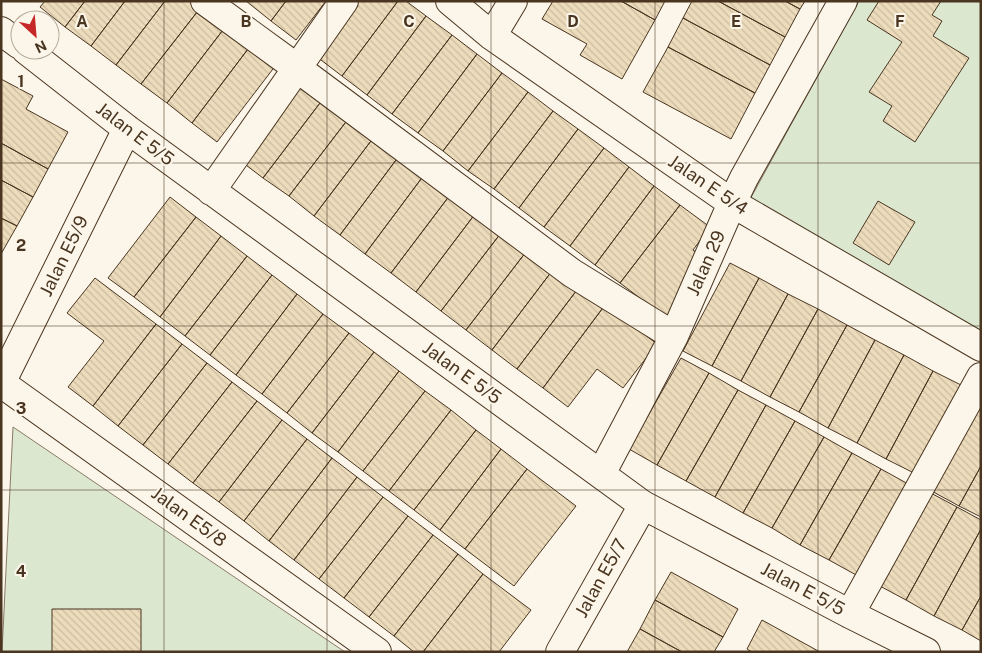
<svg xmlns="http://www.w3.org/2000/svg" width="982" height="653" viewBox="0 0 982 653" font-family="'Public Sans',sans-serif">
<style>
.green{fill:#dce7d0;stroke:#887966}
.building{fill:url(#building-back-hatch);stroke:#4a3520}
.lines{fill:none;stroke-linecap:round;stroke-linejoin:round}
.minor-casing{stroke:#4a3520;stroke-width:30}
.minor{stroke:#fbf6e9;stroke-width:28}
.grid{fill:none;stroke:#4a3520;stroke-width:1;stroke-opacity:0.55}
.labels{text-anchor:middle;stroke-width:4;stroke-linejoin:round;paint-order:stroke}
.street-label{font-size:18px;fill:#4a3520;stroke:#fbf6e9}
.grid-label{font-size:16px;text-anchor:middle;font-weight:bold;fill:#4a3520;stroke:#fbf6e9;stroke-width:4;stroke-linejoin:round;paint-order:stroke}
</style>
<defs>
<pattern id="building-back-hatch" width="6" height="6" patternUnits="userSpaceOnUse" patternTransform="scale(1.25)"><rect width="6" height="6" fill="#ecdcbc"/><path d="M-1 5l2 2M0 0l6 6M5-1l2 2" fill="none" stroke="#ccbda1"/></pattern>
</defs>
<rect width="100%" height="100%" fill="#fbf6e9"/>
<path class="green" d="M859 1H981V331L749 201Z
M13 427 345 652H2Z"/>
<path class="building" d="M45 1H85L65 27 40 7Z
M85 1H125L91 46 65 27Z
M125 1H165L116 65 91 46Z
M165 1H193L201 7 141 84 116 65Z
M246 1H286L271 21Z
M286 1H326L296 40 271 21Z
M359 1H398L342 76 317 57Z
M398 1H406L426 16 367 95 342 76Z
M553 1H621L655 20 622 79 580 55 587 44 542 19Z
M621 1H665L655 20Z
M692 1H718L785 37 770 65 683 18Z
M718 1H785L800 9 785 37Z
M785 1H805L800 9Z
M879 1H941L932 15 942 21 933 36 969 58 915 142 883 121 892 106 869 92 902 42 867 20Z
M201 7 226 26 167 103 141 84Z
M426 16 452 35 392 114 367 95Z
M683 18 770 65 755 93 668 47Z
M226 26 251 45 192 123 167 103Z
M452 35 477 54 418 133 392 114Z
M251 45 276 65 217 142 192 123Z
M668 47 755 93 731 139 643 92Z
M477 54 502 73 443 151 418 133Z
M502 73 528 92 468 171 443 151Z
M301 76 326 95 263 178 238 159Z
M1 79 33 96 26 109 68 132 48 169 1 143Z
M528 92 553 111 494 189 468 171Z
M326 95 352 114 289 196 263 178Z
M553 111 578 129 519 208 494 189Z
M352 114 377 133 314 216 289 196Z
M578 129 604 148 544 227 519 208Z
M377 133 402 152 340 235 314 216Z
M1 143 48 169 33 197 1 180Z
M604 148 629 167 570 246 544 227Z
M402 152 427 171 365 254 340 235Z
M629 167 654 186 595 265 570 246Z
M427 171 453 191 391 273 365 254Z
M1 180 33 197 17 226 1 218Z
M654 186 680 205 620 283 595 265Z
M453 191 478 210 416 292 391 273Z
M170 197 196 217 134 297 108 278Z
M878 201 915 222 889 265 853 243Z
M680 205 710 227 693 250 704 257 668 319 620 283Z
M478 210 504 229 441 311 416 292Z
M196 217 221 236 160 317 134 297Z
M1 218 17 226 1 254Z
M504 229 529 248 466 330 441 311Z
M221 236 247 256 185 336 160 317Z
M529 248 555 267 492 350 466 330Z
M247 256 272 275 210 355 185 336Z
M730 263 759 278 712 366 683 351Z
M555 267 580 286 517 369 492 350Z
M272 275 297 294 236 375 210 355Z
M95 278 156 324 93 406 68 387 104 341 67 313Z
M759 278 788 294 741 381 712 366Z
M580 286 605 305 543 388 517 369Z
M297 294 323 314 262 394 236 375Z
M788 294 818 309 770 397 741 381Z
M605 305 657 344 623 388 597 369 568 407 543 388Z
M818 309 847 325 799 412 770 397Z
M323 314 349 333 287 413 262 394Z
M156 324 182 344 118 426 93 406Z
M847 325 875 340 828 428 799 412Z
M349 333 374 352 312 433 287 413Z
M875 340 904 355 857 443 828 428Z
M182 344 207 363 143 445 118 426Z
M374 352 399 371 338 452 312 433Z
M904 355 933 371 886 459 857 443Z
M681 358 709 373 657 465 629 449Z
M207 363 232 382 168 464 143 445Z
M399 371 425 391 363 471 338 452Z
M933 371 963 386 916 474 886 459Z
M709 373 738 390 686 481 657 465Z
M232 382 257 401 193 483 168 464Z
M738 390 766 405 715 497 686 481Z
M425 391 451 410 389 491 363 471Z
M981 400V466L959 506 928 489Z
M257 401 282 420 219 502 193 483Z
M766 405 795 421 743 513 715 497Z
M451 410 476 430 414 510 389 491Z
M282 420 307 439 244 521 219 502Z
M795 421 824 437 772 528 743 513Z
M476 430 501 449 440 530 414 510Z
M824 437 852 453 800 545 772 528Z
M307 439 332 458 269 541 244 521Z
M501 449 527 469 465 549 440 530Z
M852 453 881 469 829 560 800 545Z
M332 458 357 477 294 560 269 541Z
M981 466V517L959 506Z
M527 469 576 506 514 586 465 549Z
M881 469 910 485 858 576 829 560Z
M357 477 383 497 319 579 294 560Z
M929 492 957 507 906 600 878 585Z
M383 497 408 516 344 598 319 579Z
M957 507 981 520V529L934 616 906 600Z
M408 516 433 535 369 617 344 598Z
M981 529V596L962 630 934 616Z
M433 535 458 554 394 636 369 617Z
M458 554 483 574 423 652H414L394 636Z
M671 572 738 609 723 637 655 600Z
M483 574 531 610 499 652H423Z
M981 596V641L962 630Z
M655 600 723 637 714 652H682L640 629Z
M52 609H141V652H52Z
M762 620 820 652H752L747 649Z
M640 629 682 652H627Z"/>
<g class="lines">
<defs>
<path id="minor" d="M205 1 297 68 572 273 674 336
M450 1 492 36 732 203 981 347
M1 31 20 45
M492 36 513 1
M26 50 127 129 643 505 850 614 926 652
M211 191 344 1
M1 383 377 652
M1 383 127 129
M601 474 674 336 732 203 744 178 843 1
M850 614 981 377
M560 652 643 505"/>
</defs>
<use href="#minor" class="minor-casing"/>
<use href="#minor" class="minor"/>
</g>
<path class="grid" d="M164 1V652M327 1V652M491 1V652M655 1V652M818 1V652M1 163H981M1 326H981M1 490H981"/>
<g class="labels">
<g class="street-label">
<text transform="translate(135 134) rotate(37)" y="6">Jalan E 5/5</text>
<text transform="translate(708 185) rotate(34)" y="6">Jalan E 5/4</text>
<text transform="translate(64 256) rotate(-64)" y="6">Jalan E5/9</text>
<text transform="translate(706 263) rotate(-66)" y="6">Jalan 29</text>
<text transform="translate(462 373) rotate(36)" y="6">Jalan E 5/5</text>
<text transform="translate(189 517) rotate(36)" y="6">Jalan E5/8</text>
<text transform="translate(601 578) rotate(-61)" y="6">Jalan E5/7</text>
<text transform="translate(803 589) rotate(28)" y="6">Jalan E 5/5</text>
</g>
</g>
<g class="grid-label">
<text x="82" y="27">A</text>
<text x="246" y="27">B</text>
<text x="409" y="27">C</text>
<text x="573" y="27">D</text>
<text x="736" y="27">E</text>
<text x="900" y="27">F</text>
<text x="21" y="87">1</text>
<text x="21" y="251">2</text>
<text x="21" y="414">3</text>
<text x="21" y="577">4</text>
</g>
<rect width="982" height="653" fill="none" stroke="#4a3520" stroke-width="5"/>
<g transform="translate(35 35) rotate(154)"><circle r="24" fill="#fbf6e9" stroke="#b4a999"/>
<path d="M0-4L9 19L0 12L-9 19Z" fill="#c62828"/>
<text y="-8" font-size="14" font-weight="bold" text-anchor="middle" fill="#4a3520">N</text>
</g>
</svg>
